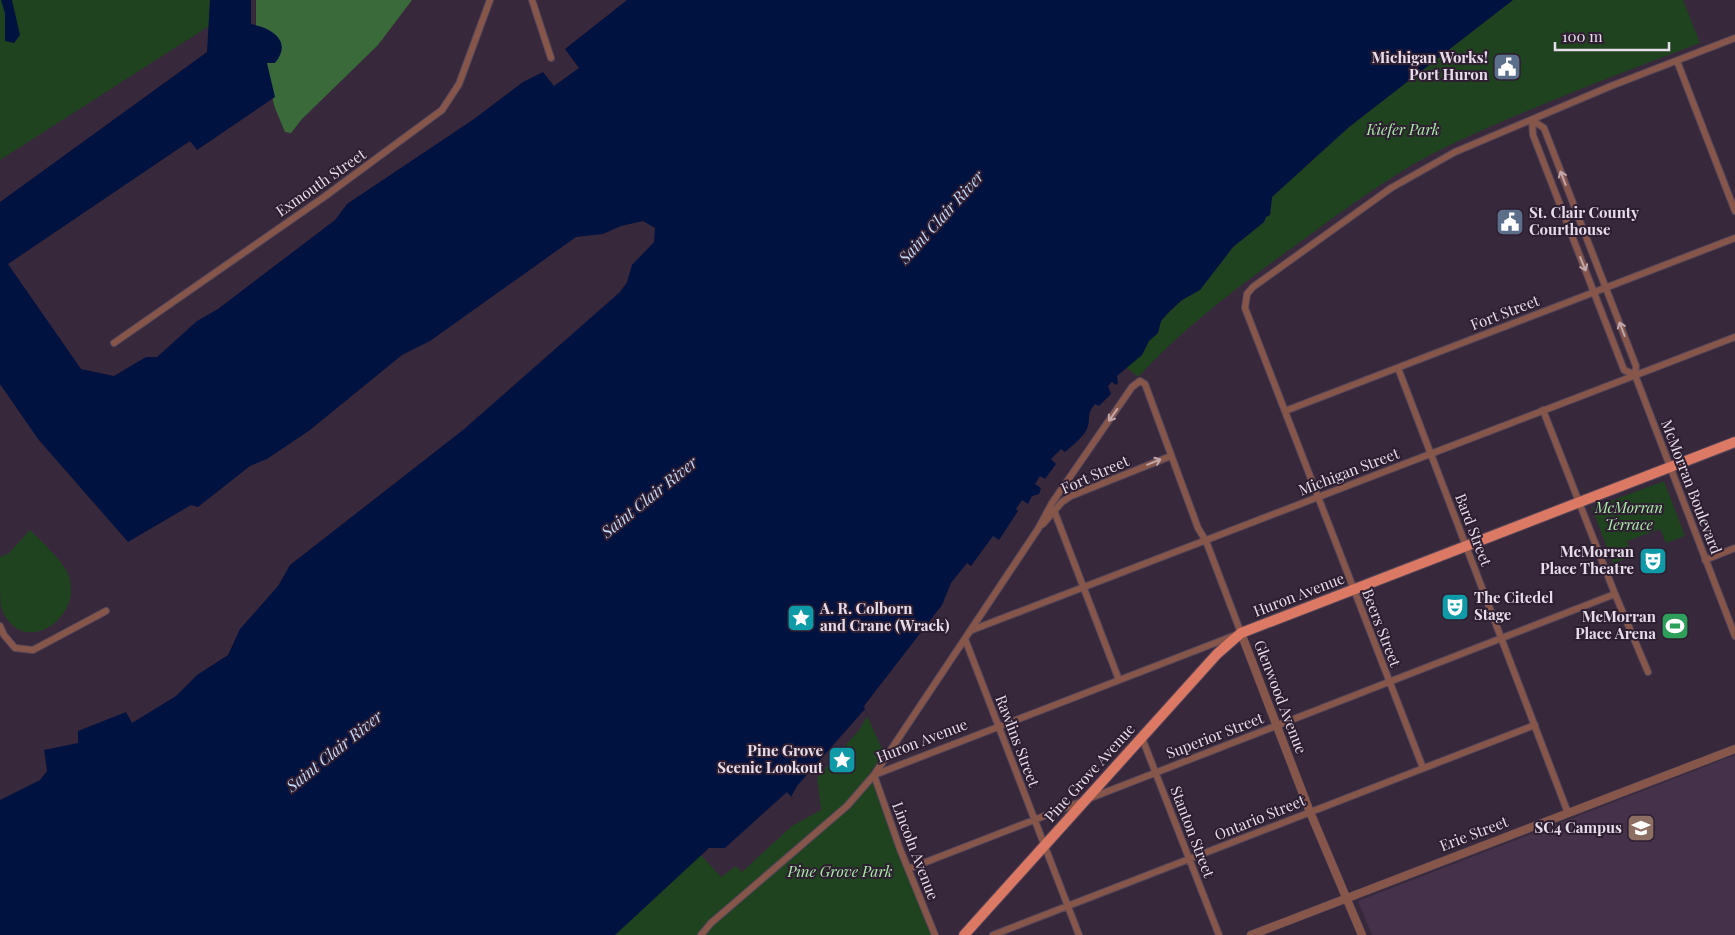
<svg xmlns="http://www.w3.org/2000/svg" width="1735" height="935" viewBox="0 0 1735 935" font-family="'Playfair Display',serif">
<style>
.built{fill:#45324a}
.green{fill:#1f431f}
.forest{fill:#3a693a}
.water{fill:#00123f}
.pier{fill:#38283c}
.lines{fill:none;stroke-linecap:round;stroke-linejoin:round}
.minor-casing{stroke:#544558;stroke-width:8}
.tertiary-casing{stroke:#544558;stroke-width:9}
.primary-casing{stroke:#544558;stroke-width:12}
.minor{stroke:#87564b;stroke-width:6}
.tertiary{stroke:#87564b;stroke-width:8}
.primary{stroke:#dc7964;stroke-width:10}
.oneway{stroke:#c1a7aa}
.labels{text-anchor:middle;stroke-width:4;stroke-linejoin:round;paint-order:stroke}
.poi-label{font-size:15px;font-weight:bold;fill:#e7ddea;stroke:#2e1e31;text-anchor:end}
.park-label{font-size:15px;font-style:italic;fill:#a9eea6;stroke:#2e1e31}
.street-label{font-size:15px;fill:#e7ddea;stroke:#2e1e31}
.water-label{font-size:16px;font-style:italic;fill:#c4d8f7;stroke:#2e1e31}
</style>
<rect width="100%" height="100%" fill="#38283c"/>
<path class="built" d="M1735 755V935H1372L1358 901Z"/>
<path class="green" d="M0 0H210L209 26 0 160Z
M1513 0H1683L1700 43C1616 75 1531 107 1450 145 1399 169 1352 204 1307 237 1247 280 1188 323 1138 377L1126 367 1142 355 1149 341 1158 333 1161 321 1169 312 1182 300 1200 290 1233 247 1264 222 1266 217 1270 215 1272 197 1349 127Z
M1664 481 1685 536 1666 543 1660 529 1627 541 1632 556 1613 564 1592 508Z
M30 530C41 541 62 560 68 574 86 618 20 661 1 607 0 596 0 570 0 557L9 553Z
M867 716 884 753 870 773 931 935H615L701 855 721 877 736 866 742 872 792 826 821 810 817 775Z"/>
<path class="forest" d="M256 0H412L378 45 302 119 291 133 285 132 275 108 256 38Z"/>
<path class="water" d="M1 0H12L20 35 14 43 5 41V13Z
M210 0H251V24C272 28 293 41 275 63H267L275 97 197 150 190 141 8 264 81 369 114 376 146 357H157L197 321 218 309 335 220 347 204 474 119 523 82 543 72 554 86 579 68 565 49 627 0H1513L1349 127 1272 197 1270 215 1266 217 1264 222 1233 247 1200 290 1182 300 1169 312 1161 321 1158 333 1149 341 1142 355 1117 376 1118 383 1116 385 1112 382 1108 386 1111 394 1099 406 1095 404C1085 416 1092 420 1086 431 1081 439 1072 446 1065 452L1061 449 1051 459 1056 464 1045 479 1040 476 1035 484 1041 488 1039 494 1032 496 1028 504 1022 500 1016 509 1018 511 999 540 993 536 971 566 967 563 951 583 942 605 864 706 867 716 858 728 793 799 787 792 725 848H709L615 935H0V800L40 780 47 771 44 750 78 743V731L126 712 132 723 176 696 197 675 228 655 240 629 278 586 290 565 463 430 620 292 627 282 632 265 654 242 655 228 643 221 621 226 603 234 576 237 430 341 402 355 310 430 267 459 250 466 198 507 191 505 128 542 38 439 0 384V202L207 52Z"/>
<path class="pier" d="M865 709 867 716 860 729 814 781 793 799 791 797 797 786Z"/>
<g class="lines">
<defs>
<path id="minor" d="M532 0 551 58
M1677 61 1735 211
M1532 120 1544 128 1636 366 1635 375 1735 636
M1532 120 1533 135 1624 370 1635 375
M114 343 324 197 442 110 459 84 490 0
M1398 368 1568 813
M1543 410 1615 594 1648 672
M1285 411 1735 238
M1055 513 1119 680
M1043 524 1062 502 1071 496 1171 456
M1705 560 1735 548
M0 626 4 635 15 648 33 650 106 611
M972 630 1735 337
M965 639 1079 935
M1142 738 1219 935
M1423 768 1245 308 1247 294 1253 287 1391 188 1455 152 1611 86 1735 38
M874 775 900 849 935 935
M908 869 1615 594
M701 935 711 923 847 806 874 775 1038 529 1052 503 1132 387 1140 381 1145 384 1198 528 1206 541 1241 633 874 775
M993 935 1535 725"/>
<path id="tertiary" d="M1241 633 1310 812 1362 935
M1251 935 1735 749"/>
<path id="primary" d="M964 935 1217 654 1241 633 1735 442"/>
</defs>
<use href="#minor" class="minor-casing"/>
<use href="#tertiary" class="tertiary-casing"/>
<use href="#primary" class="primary-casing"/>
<use href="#minor" class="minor"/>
<use href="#tertiary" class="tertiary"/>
<use href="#primary" class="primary"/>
</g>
<defs><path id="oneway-shaft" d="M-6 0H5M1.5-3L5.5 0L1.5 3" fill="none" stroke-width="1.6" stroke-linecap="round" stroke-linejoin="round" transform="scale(1.25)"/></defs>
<g class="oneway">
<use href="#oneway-shaft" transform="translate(1563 178) rotate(-111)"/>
<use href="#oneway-shaft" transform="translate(1583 264) rotate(68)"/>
<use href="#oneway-shaft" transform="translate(1622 329) rotate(-111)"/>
<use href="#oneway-shaft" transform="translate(1113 415) rotate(125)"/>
<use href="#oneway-shaft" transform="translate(1154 462) rotate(-22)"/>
</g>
<defs>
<symbol id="civic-square" viewBox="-11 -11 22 22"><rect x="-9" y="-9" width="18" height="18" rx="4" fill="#5c6f8a" stroke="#2e1e31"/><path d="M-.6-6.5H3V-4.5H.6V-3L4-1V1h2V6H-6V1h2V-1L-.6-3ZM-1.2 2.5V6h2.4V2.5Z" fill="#fff"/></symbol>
<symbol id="theatre-square" viewBox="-11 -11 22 22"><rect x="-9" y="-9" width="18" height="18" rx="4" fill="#0f9aa8" stroke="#2e1e31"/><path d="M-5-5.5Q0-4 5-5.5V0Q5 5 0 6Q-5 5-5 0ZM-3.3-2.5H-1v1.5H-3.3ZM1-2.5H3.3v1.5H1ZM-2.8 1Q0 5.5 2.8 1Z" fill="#fff"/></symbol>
<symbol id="sight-square" viewBox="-11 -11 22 22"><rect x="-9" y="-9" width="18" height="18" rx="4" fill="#0f9aa8" stroke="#2e1e31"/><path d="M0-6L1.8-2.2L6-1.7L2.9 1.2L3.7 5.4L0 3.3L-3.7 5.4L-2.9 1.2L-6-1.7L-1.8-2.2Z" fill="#fff"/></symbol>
<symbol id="stadium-square" viewBox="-11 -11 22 22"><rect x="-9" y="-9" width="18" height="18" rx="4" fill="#2e9e5b" stroke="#2e1e31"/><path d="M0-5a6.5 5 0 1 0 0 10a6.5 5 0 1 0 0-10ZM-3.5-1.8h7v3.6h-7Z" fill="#fff"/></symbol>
<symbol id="university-square" viewBox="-11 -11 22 22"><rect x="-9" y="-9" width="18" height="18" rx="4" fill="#8d6e63" stroke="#2e1e31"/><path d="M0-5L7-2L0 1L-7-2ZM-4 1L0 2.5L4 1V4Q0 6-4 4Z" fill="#fff"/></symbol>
</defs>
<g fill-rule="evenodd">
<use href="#civic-square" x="1491" y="51" width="32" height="32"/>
<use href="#civic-square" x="1494" y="206" width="32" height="32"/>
<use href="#theatre-square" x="1637" y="545" width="32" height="32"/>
<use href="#theatre-square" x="1439" y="591" width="32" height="32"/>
<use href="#sight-square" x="785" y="602" width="32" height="32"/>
<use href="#stadium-square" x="1659" y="610" width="32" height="32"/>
<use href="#sight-square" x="826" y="744" width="32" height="32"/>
<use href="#university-square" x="1625" y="812" width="32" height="32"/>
</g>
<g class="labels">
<g class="poi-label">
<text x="1488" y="63">Michigan Works!<tspan x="1488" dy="17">Port Huron</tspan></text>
<text x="1529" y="218" text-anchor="start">St. Clair County<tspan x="1529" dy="17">Courthouse</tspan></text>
<text x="1634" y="557">McMorran<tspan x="1634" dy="17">Place Theatre</tspan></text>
<text x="1474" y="603" text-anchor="start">The Citedel<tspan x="1474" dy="17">Stage</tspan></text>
<text x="820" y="614" text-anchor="start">A. R. Colborn<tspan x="820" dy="17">and Crane (Wrack)</tspan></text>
<text x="1656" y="622">McMorran<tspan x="1656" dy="17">Place Arena</tspan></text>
<text x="823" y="756">Pine Grove<tspan x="823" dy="17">Scenic Lookout</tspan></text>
<text x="1622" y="833">SC4 Campus</text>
</g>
<g class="park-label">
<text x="1403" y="135">Kiefer Park</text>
<text x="1629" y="513">McMorran<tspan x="1629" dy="17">Terrace</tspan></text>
<text x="840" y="877">Pine Grove Park</text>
</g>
<g class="street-label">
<text transform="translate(321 183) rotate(-35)" y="5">Exmouth Street</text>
<text transform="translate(1505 313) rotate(-21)" y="5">Fort Street</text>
<text transform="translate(1349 472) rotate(-21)" y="5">Michigan Street</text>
<text transform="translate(1095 475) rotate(-24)" y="5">Fort Street</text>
<text transform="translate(1691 487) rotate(69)" y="5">McMorran Boulevard</text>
<text transform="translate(1473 530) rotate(69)" y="5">Bard Street</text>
<text transform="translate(1299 595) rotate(-21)" y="5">Huron Avenue</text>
<text transform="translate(1381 628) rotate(69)" y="5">Beers Street</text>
<text transform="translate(1280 697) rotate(69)" y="5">Glenwood Avenue</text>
<text transform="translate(1215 736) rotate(-21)" y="5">Superior Street</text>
<text transform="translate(922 741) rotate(-21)" y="5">Huron Avenue</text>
<text transform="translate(1017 741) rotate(69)" y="5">Rawlins Street</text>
<text transform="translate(1090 773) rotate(-48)" y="5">Pine Grove Avenue</text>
<text transform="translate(1260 818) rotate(-22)" y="5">Ontario Street</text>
<text transform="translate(1192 832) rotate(69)" y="5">Stanton Street</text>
<text transform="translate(1474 834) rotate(-21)" y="5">Erie Street</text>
<text transform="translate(915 851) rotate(69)" y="5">Lincoln Avenue</text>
</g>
<g class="water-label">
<text transform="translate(941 217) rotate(-48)" y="6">Saint Clair River</text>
<text transform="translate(649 497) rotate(-39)" y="6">Saint Clair River</text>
<text transform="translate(334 751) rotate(-39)" y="6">Saint Clair River</text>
</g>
</g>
<path d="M1555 42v8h114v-8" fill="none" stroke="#e7ddea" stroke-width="2.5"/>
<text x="1562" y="42" font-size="15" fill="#e7ddea" stroke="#2e1e31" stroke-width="4" paint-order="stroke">100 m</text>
</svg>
